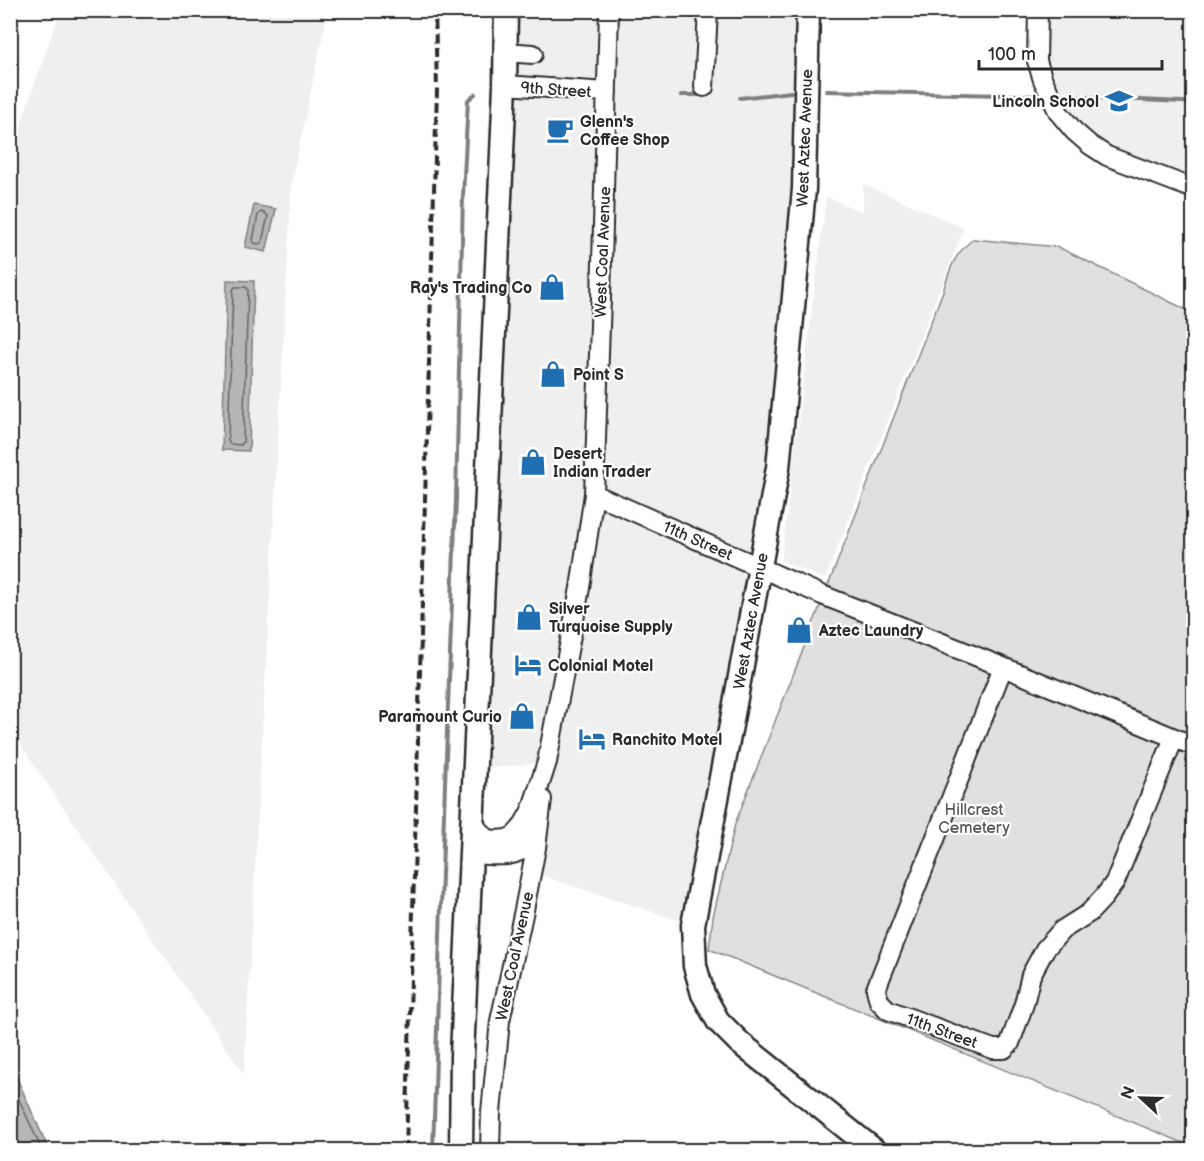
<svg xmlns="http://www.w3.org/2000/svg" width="1204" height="1161" viewBox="0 0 1204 1161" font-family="'Balsamiq Sans',sans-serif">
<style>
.built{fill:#efefef}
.green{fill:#e0e0e0;stroke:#868686;stroke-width:1.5}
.water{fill:#b6b6b6;stroke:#7e7e7e;stroke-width:1.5}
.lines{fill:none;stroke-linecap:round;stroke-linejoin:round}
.shore{stroke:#636363;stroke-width:1.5}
.stream{stroke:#7e7e7e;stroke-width:4}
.minor-casing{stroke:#2b2b2b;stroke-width:22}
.major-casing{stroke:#2b2b2b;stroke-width:27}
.minor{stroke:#fff;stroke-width:18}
.major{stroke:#fff;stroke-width:22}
.rail{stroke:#2b2b2b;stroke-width:4;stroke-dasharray:9 4.5;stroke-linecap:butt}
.labels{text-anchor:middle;stroke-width:4.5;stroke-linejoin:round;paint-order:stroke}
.street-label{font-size:16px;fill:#2b2b2b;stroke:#fff}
.poi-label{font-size:16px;font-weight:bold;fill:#2b2b2b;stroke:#fff;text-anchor:start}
.park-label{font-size:16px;fill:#585858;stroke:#fff}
</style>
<rect width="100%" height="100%" fill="#fff"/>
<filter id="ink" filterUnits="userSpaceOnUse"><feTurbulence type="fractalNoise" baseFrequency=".0167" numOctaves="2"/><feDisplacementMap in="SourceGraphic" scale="12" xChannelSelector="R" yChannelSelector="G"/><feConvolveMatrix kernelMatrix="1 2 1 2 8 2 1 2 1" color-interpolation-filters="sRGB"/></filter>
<g filter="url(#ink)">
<path class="built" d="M60 11H328L292 179 244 1074 10 729 11 153Z
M506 11H808L778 468 693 925 531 872 547 762 474 770Z
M1031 11H1193V198L1112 167 1061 128Z
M863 184 964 228 825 579 781 561 826 197 863 212Z"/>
<path class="green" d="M973 239 1058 247 1193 313V1147L709 949 713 917 735 824 943 291C951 267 952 257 973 239Z"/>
<path class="water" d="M254 205 276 209 266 252 245 247Z
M227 280 254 281 249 451 222 450Z
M10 1065H11L49 1150H11Z"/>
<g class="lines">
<path class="shore" d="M261 212 266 214 268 216 262 242 259 244 254 243 253 240 258 215Z
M235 287H246L248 290 243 442 241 445 230 444 228 441 233 290Z
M10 1080 42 1150"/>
<path class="stream" d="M826 91 1043 96
M681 95H703
M1057 96 1182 102 1194 103
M740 98 791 92
M433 1150 445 783 456 498 463 196 468 100 475 94"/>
<defs>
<path id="minor" d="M1038 10 1037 61 1043 80 1059 113 1074 131 1090 145 1107 156 1194 189
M505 52 533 54
M505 85 607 92
M704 87 708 10
M594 494 822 595 1003 667 1194 746
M1003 667 876 989 879 1001 888 1010 993 1049H1004L1010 1043 1024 1004 1031 975 1045 949 1062 930 1089 913 1104 897 1115 882 1174 738
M472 814 476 827 482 834 488 839 496 840 507 839 515 835 522 827 531 811 547 762 580 588 594 494 601 298 609 10
M471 854C489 854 515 861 528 844 531 841 533 835 535 831
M490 1150 491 1112 500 1021 524 910 536 848 542 799"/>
<path id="major" d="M808 10 804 189 778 468 732 720 693 925 695 966 703 994 718 1021 740 1043 874 1150
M461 1150 462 1056 505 85 506 10"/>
</defs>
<use href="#minor" class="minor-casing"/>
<use href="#major" class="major-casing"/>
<use href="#minor" class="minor"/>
<use href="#major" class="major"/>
<path class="rail" d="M406 1150 437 89 435 10"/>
</g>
</g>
<defs>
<symbol id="school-bare" viewBox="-9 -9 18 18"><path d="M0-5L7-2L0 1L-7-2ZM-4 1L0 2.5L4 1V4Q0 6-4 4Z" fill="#1f6fb2" stroke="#fff" stroke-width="2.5" paint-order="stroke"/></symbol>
<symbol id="cafe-bare" viewBox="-9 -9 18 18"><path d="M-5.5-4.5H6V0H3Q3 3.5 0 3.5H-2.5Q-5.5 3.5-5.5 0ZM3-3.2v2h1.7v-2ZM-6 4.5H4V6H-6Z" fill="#1f6fb2" stroke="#fff" stroke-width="2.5" paint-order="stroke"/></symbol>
<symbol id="shop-bare" viewBox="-9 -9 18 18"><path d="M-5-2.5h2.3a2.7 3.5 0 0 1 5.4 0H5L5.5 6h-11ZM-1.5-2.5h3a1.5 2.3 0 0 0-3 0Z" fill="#1f6fb2" stroke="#fff" stroke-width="2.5" paint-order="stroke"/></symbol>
<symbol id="hotel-bare" viewBox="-9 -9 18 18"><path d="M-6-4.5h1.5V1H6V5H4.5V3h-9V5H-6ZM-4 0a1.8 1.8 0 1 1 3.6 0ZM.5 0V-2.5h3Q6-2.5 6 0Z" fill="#1f6fb2" stroke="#fff" stroke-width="2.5" paint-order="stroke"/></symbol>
</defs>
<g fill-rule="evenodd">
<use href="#school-bare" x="1100" y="82" width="38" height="38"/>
<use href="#cafe-bare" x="541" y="111" width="38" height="38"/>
<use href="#shop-bare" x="533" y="268" width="38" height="38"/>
<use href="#shop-bare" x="534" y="355" width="38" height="38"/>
<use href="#shop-bare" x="514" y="443" width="38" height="38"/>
<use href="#shop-bare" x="510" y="598" width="38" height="38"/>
<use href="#shop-bare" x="780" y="611" width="38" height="38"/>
<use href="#hotel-bare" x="509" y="646" width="38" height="38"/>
<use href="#shop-bare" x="503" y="697" width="38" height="38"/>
<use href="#hotel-bare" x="573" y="720" width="38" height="38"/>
</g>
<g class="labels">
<g class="street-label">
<text transform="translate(556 89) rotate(4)" y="6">9th Street</text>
<text transform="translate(804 138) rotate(-88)" y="6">West Aztec Avenue</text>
<text transform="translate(602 252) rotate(-88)" y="6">West Coal Avenue</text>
<text transform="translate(698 540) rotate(24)" y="6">11th Street</text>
<text transform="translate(750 621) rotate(-80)" y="6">West Aztec Avenue</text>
<text transform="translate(514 956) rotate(-78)" y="6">West Coal Avenue</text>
<text transform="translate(942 1030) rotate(20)" y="6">11th Street</text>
</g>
<g class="poi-label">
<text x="1099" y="107" text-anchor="end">Lincoln School</text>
<text x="580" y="127">Glenn's<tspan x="580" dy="18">Coffee Shop</tspan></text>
<text x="532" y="293" text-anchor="end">Ray's Trading Co</text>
<text x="573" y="380">Point S</text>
<text x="553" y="459">Desert<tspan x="553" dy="18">Indian Trader</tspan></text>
<text x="549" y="614">Silver<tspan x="549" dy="18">Turquoise Supply</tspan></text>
<text x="819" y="636">Aztec Laundry</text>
<text x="548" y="671">Colonial Motel</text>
<text x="502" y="722" text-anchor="end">Paramount Curio</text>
<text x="612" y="745">Ranchito Motel</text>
</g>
<g class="park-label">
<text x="974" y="815">Hillcrest<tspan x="974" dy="18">Cemetery</tspan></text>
</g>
</g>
<rect width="1204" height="1161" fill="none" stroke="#fff" stroke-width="36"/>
<rect x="18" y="18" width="1168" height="1125" fill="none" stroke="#2b2b2b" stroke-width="2" filter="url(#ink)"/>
<g transform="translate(1141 1098) rotate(292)" stroke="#ffffff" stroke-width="4.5" paint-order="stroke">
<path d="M0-4.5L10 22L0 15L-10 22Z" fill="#2b2b2b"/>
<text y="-9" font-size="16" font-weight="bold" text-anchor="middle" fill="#2b2b2b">N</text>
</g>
<path d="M979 60v9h183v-9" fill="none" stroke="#2b2b2b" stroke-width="3"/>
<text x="988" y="60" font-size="18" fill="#2b2b2b" stroke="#ffffff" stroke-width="4.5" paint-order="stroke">100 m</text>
</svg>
